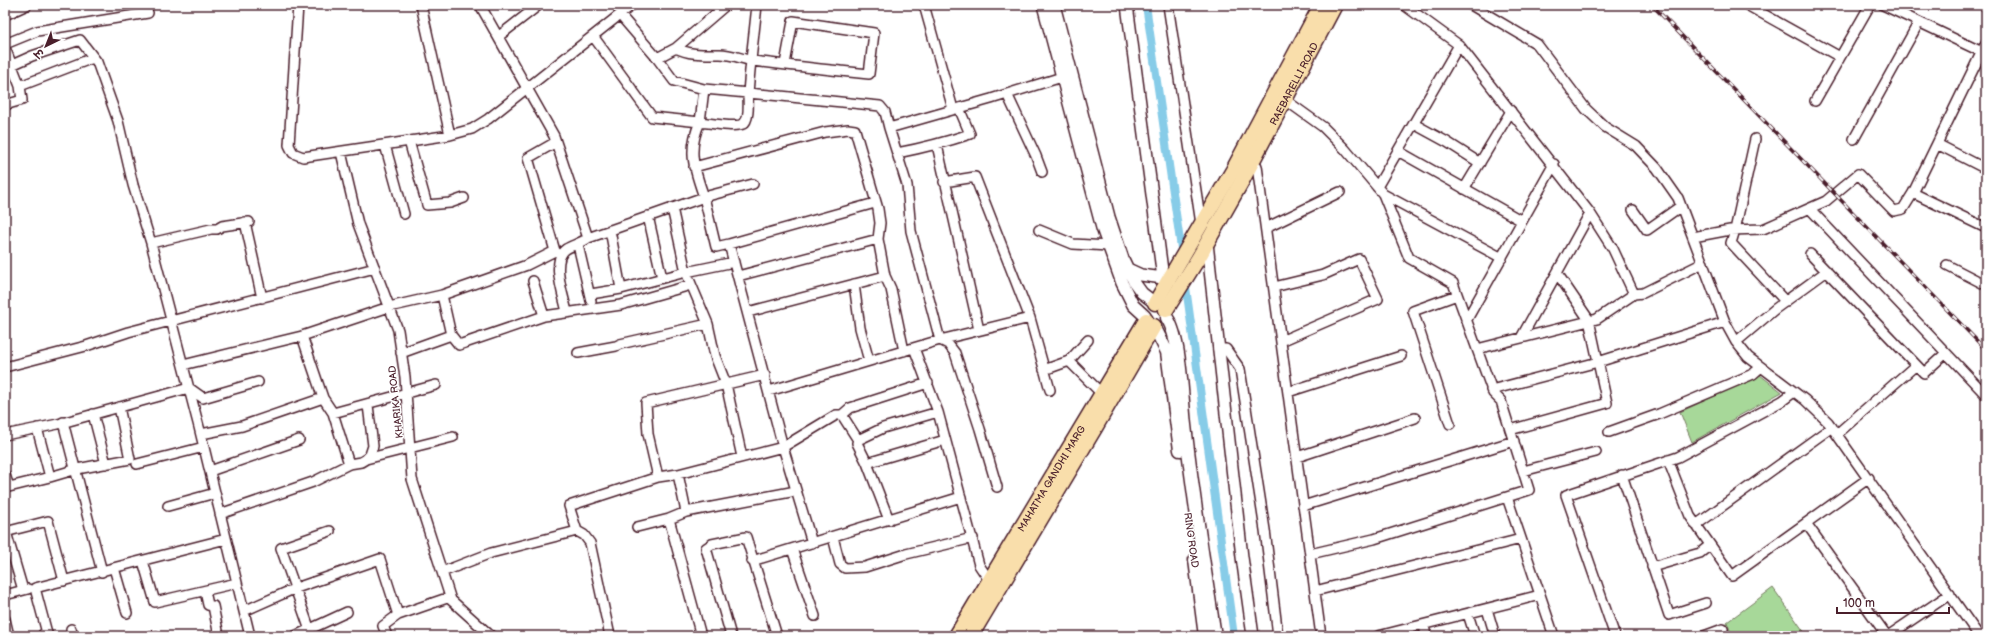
<svg xmlns="http://www.w3.org/2000/svg" width="1991" height="641" viewBox="0 0 1991 641" font-family="'Balsamiq Sans','Playpen Sans Deva',sans-serif">
<style>
.green{fill:#a7d899;stroke:#787c62}
.lines{fill:none;stroke-linecap:round;stroke-linejoin:round}
.canal{stroke:#87cce8;stroke-width:8}
.minor-casing{stroke:#4a1f2b;stroke-width:12}
.tertiary-casing{stroke:#4a1f2b;stroke-width:14}
.secondary-casing{stroke:#4a1f2b;stroke-width:15}
.primary-casing{stroke:#4a1f2b;stroke-width:17}
.minor{stroke:#fff;stroke-width:9}
.tertiary{stroke:#fff;stroke-width:11}
.secondary{stroke:#fff;stroke-width:12}
.primary{stroke:#f9deab;stroke-width:14}
.rail-casing{stroke:#4a1f2b;stroke-width:3.5}
.rail{stroke:#fff;stroke-width:2;stroke-dasharray:6;stroke-linecap:butt}
.labels{text-anchor:middle;stroke-width:3;stroke-linejoin:round;paint-order:stroke}
.street-label{font-size:10px;fill:#4a1f2b;stroke:#fff}
</style>
<rect width="100%" height="100%" fill="#fff"/>
<filter id="ink" filterUnits="userSpaceOnUse"><feTurbulence type="fractalNoise" baseFrequency=".025" numOctaves="2"/><feDisplacementMap in="SourceGraphic" scale="8" xChannelSelector="R" yChannelSelector="G"/><feConvolveMatrix kernelMatrix="1 2 1 2 8 2 1 2 1" color-interpolation-filters="sRGB"/></filter>
<g filter="url(#ink)">
<path class="green" d="M1760 375 1782 392 1692 442 1680 412Z
M1773 588 1805 633 1799 636H1732L1727 622Z"/>
<g class="lines">
<path class="canal" d="M1146 5 1182 255
M1185 280 1234 636"/>
<defs>
<path id="minor" d="M298 5 289 145 293 153 303 157 450 135 472 129 488 119 632 5
M421 5 450 135
M480 5 554 136 588 238 704 197C694 168 687 151 700 122L652 117 593 36
M757 5C754 35 750 64 748 94 748 101 750 120 743 124 735 128 710 123 700 122L704 89C762 94 821 100 880 106L885 112 889 128 991 99 1062 77
M924 5 953 109
M1168 5 1201 224
M1404 5 1459 45 1590 213 1613 249 1634 294 1643 293 1703 263
M1471 5 1537 44 1586 109 1605 127 1636 146 1657 168 1678 198 1725 322 1736 342 1748 357 1805 400 1828 422 1979 636
M1747 5 1840 57
M1883 5 1982 52
M5 15 27 5
M620 15 657 58 674 81 704 89
M499 36 539 5
M5 44 37 31 148 13 145 5
M5 48 20 86 93 58
M676 48C689 55 705 54 720 54 731 54 742 59 753 61 792 66 830 70 869 74L874 33 793 21 785 64
M657 58 676 48 726 5
M12 65 32 56 80 40 97 62 118 121 133 185 151 243 199 427 250 636
M1007 94 1036 156 1042 172
M1284 99 1323 127 1345 149 1383 194 1409 258 1453 283 1493 393 1501 401 1529 490 1374 539 1310 554
M1815 101 1870 5
M5 105 22 100 20 86
M1414 124 1447 142 1480 163
M889 128 907 185 911 231 940 340 948 344 955 353 980 429 997 487
M1755 139 1735 230 1731 243 1786 302
M1854 139 1919 22
M409 141 427 205 450 203 464 198
M1937 144 1986 169
M385 145 404 214
M937 145 979 330
M1398 151 1522 221
M341 152 358 224 398 330 405 377 412 479 451 600 491 636
M897 153C923 148 946 142 970 134L959 108
M1248 161 1257 166 1321 636
M694 167 825 132 848 129 855 130 878 209 880 223 878 239 885 276 891 289 904 351
M944 182 975 177 1030 318 1050 390
M753 184 704 197 716 247 729 244 783 447 812 543
M1377 187 1459 45
M1464 189 1511 111
M1913 193 1986 228
M1383 194 1502 258
M672 208 686 272 734 262
M1810 209 1986 395
M1633 210 1647 230 1681 206
M648 216 662 278
M245 222 262 298
M1266 228 1340 192
M610 230 621 289
M1039 230 1073 244 1109 246
M1693 237 1730 230 1763 229 1826 201 1858 174 1894 211 1903 209 1913 193 1986 43
M151 243 211 229H217L222 226 249 222
M729 244 875 203
M578 245 591 301
M1810 254 1924 373 1946 353
M1947 265 1986 285
M738 276 878 239
M533 281 544 316 621 305 691 285
M854 284 860 328 869 361
M1274 287 1323 275 1359 259 1378 299 1281 341
M591 294 621 289 686 272 708 324 715 356 726 384 742 457
M567 312C564 297 550 260 566 249 573 245 581 243 588 238
M748 312 885 276
M1466 321 1554 164
M451 335 459 345 544 316
M1521 338 1590 213
M1736 342 1775 309 1827 271
M914 348 938 412 979 565 989 580
M1218 349H1226L1240 369 1265 530 1278 636
M1477 349 1597 319 1634 294
M401 353 451 335 442 295
M578 353 616 346 620 344 708 324
M1069 361 1088 340
M183 365 302 336
M5 367 86 346 128 332 375 268
M1044 370 1069 361 1102 394
M1491 390 1598 362 1725 322
M769 391 940 340 1030 318
M1288 392 1401 356
M333 413 436 385
M93 414 106 464
M842 415 858 440 857 443 867 463 889 520
M63 422 102 572
M1450 424 1413 311 1457 295
M37 428 50 477 77 469 130 459 119 407
M1510 430 1607 403 1589 320 1557 273
M1609 432 1659 414 1753 374 1761 367
M201 434 242 426 323 398
M1837 434 1916 365
M5 435 58 424 189 388 203 398 258 382
M858 440 883 428 938 412
M1297 457 1415 418
M366 459 453 437
M1668 460 1690 516 1732 576 1869 478
M867 463 945 440
M137 464 204 447
M349 464 333 413 323 398 302 336 389 307 442 295 527 265 555 251 528 158 556 142
M210 471 299 440
M1523 471 1596 452
M678 474 686 512
M5 475 9 487 50 477
M1622 475 1669 615 1706 603
M658 477 648 434 646 403 765 375
M1507 497 1554 636
M168 506 215 493
M1303 506 1514 441
M220 514 313 482 349 464 361 462 366 459 370 455 373 446 368 405
M669 519 701 636
M1806 523 1887 636
M1696 525 1832 427
M637 527 669 519 686 512 796 491
M577 531 569 506 658 477 678 474 783 447 836 415H842L850 408 928 383
M5 532 48 521 64 581
M6 532 23 590
M833 537 840 564 845 568 865 567 906 554 973 538
M792 549 815 616
M143 561 155 602 237 583
M752 561 961 497
M1652 567 1700 553 1710 545
M114 568 127 613
M442 572 491 553 577 531 584 535 590 543 610 636
M205 591 208 605 213 606 219 636
M1315 591 1521 539
M5 595 28 589
M1487 609 1495 636
M244 611 296 588 380 559 398 615
M1468 614 1475 636
M5 619 9 636
M1424 625 1426 636
M71 629 73 636
M44 636 43 634 47 633 35 588 226 539
M153 636H154
M295 636 347 612
M312 636 281 548 330 531
M387 636 383 626 398 615 450 597
M731 636 706 548 712 544 746 537 777 636
M1378 636 1540 595
M1615 636 1566 495 1678 457 1782 401 1794 392
M1704 636 1723 629
M1888 636 1950 594"/>
<path id="tertiary" d="M1043 5 1102 228 1122 283 1133 305 1145 316
M1054 5 1109 217 1123 259 1134 282 1142 293 1155 303
M1127 5 1163 278 1166 286
M1207 243 1242 557 1253 636
M1128 269 1141 275 1163 278"/>
<path id="secondary" d="M1167 318C1181 338 1182 399 1185 425 1193 496 1204 566 1215 636
M1154 326 1167 352 1180 450
M1195 560 1205 636"/>
<g id="primary">
<path d="M1155 303 1233 170 1321 5"/>
<path id="s1" d="M1166 310 1199 257 1242 181 1335 5"/>
<path id="s2" d="M956 636 1146 320"/>
<path d="M971 636 1095 428 1154 326"/>
</g>
</defs>
<use href="#minor" class="minor-casing"/>
<use href="#tertiary" class="tertiary-casing"/>
<use href="#secondary" class="secondary-casing"/>
<use href="#primary" class="primary-casing"/>
<use href="#minor" class="minor"/>
<use href="#tertiary" class="tertiary"/>
<use href="#secondary" class="secondary"/>
<use href="#primary" class="primary"/>
<defs>
<path id="rail" d="M1652 5 1986 350"/>
</defs>
<use href="#rail" class="rail-casing"/>
<use href="#rail" class="rail"/>
</g>
</g>
<g class="labels">
<g class="street-label">
<text dy="4" stroke="none"><textPath href="#s1" startOffset="260">RAEBARELLI ROAD</textPath></text>
<text transform="translate(395 402) rotate(-96)" y="4">KHARIKA ROAD</text>
<text dy="4" stroke="none"><textPath href="#s2" startOffset="184">MAHATMA GANDHI MARG</textPath></text>
<text transform="translate(1192 540) rotate(82)" y="4">RING ROAD</text>
</g>
</g>
<rect width="1991" height="641" fill="none" stroke="#fff" stroke-width="20"/>
<rect x="10" y="10" width="1971" height="621" fill="none" stroke="#4a1f2b" stroke-width="1.5" filter="url(#ink)"/>
<g transform="translate(46 46) rotate(223)" stroke="#ffffff" stroke-width="3" paint-order="stroke">
<path d="M0-3L7 15L0 10L-7 15Z" fill="#4a1f2b"/>
<text y="-6" font-size="11" font-weight="bold" text-anchor="middle" fill="#4a1f2b">उ</text>
</g>
<path d="M1837 607v6h112v-6" fill="none" stroke="#4a1f2b" stroke-width="2"/>
<text x="1843" y="607" font-size="12" fill="#4a1f2b" stroke="#ffffff" stroke-width="3" paint-order="stroke">100 m</text>
</svg>
